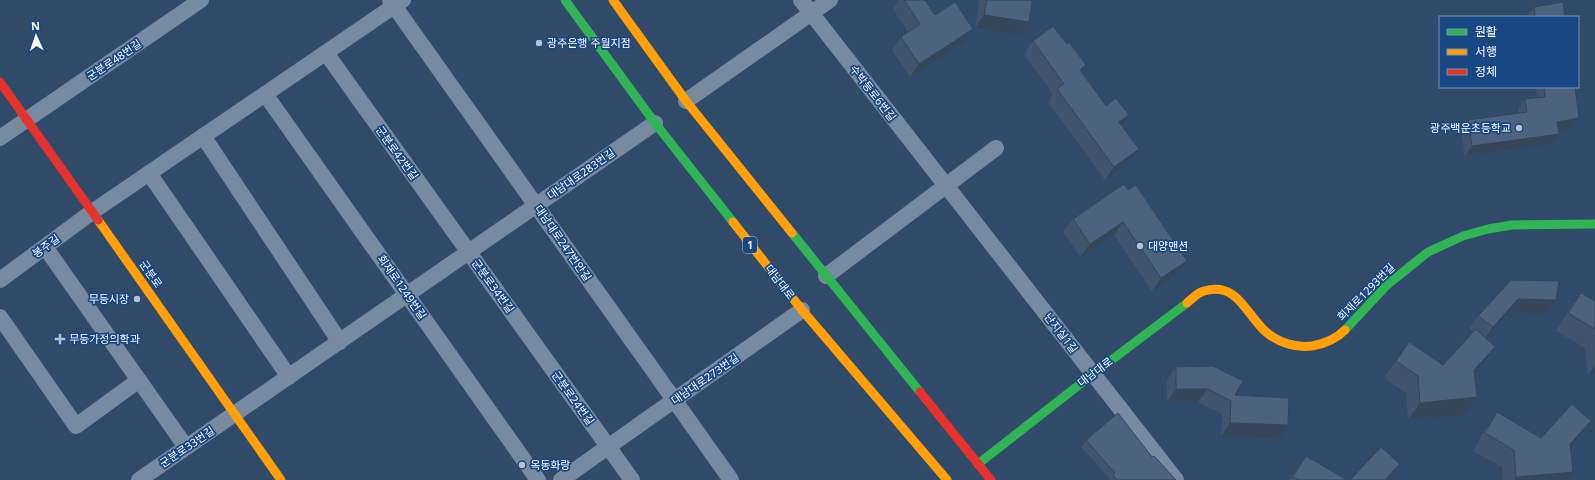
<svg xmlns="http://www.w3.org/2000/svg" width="1595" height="480" viewBox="0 0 1595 480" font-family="'Noto Sans','Noto Sans KR',sans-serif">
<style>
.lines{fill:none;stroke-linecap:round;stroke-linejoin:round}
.street{stroke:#778aa0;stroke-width:16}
.fast{stroke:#30b455;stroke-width:9}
.slow{stroke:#ff9f0a;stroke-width:9}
.jam{stroke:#e5322d;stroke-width:9}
.wall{fill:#42546b}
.shaded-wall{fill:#364557}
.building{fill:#4d627c;stroke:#364557}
.poi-dot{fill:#b7c0cb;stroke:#184883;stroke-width:1.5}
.labels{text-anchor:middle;stroke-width:3.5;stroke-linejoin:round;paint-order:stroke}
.shield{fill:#184883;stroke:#bac8da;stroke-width:1}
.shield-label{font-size:10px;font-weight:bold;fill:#fff}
.poi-label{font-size:11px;fill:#fff;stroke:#184883;text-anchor:start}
.street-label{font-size:11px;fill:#fff;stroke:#184883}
</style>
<rect width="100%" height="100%" fill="#304b6a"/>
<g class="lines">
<path class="street" d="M390 0 731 480
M801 0 1176 480
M326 53 632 480
M265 94 538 480
M686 101 830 0
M203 136 340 342
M0 138 201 0
M149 173 289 377
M45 247 186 447
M826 276 996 148
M0 280 92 212 403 0
M0 317 76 426 139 380
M139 480 655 123
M561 480 802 310"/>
<path class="fast" d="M565 0 655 123 733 222
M792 233 920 392
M1345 330 1387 285 1428 252 1463 236 1488 229 1512 225 1595 224
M978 464 1093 374 1187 303"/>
<path class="slow" d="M613 0 686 101 792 233
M98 220 281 480
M733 222 802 310 947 480
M1187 303C1192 299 1198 292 1204 291 1238 281 1246 315 1266 332 1279 343 1296 348 1312 346 1324 344 1336 339 1345 330"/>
<path class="jam" d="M0 82 98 220
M920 392 991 480"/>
</g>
<path class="wall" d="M899 0H925L935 15 964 42 910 77 892 50 901 37 908 32 893 9Z
M978 0H1034L1032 1 1029 22 1019 35 975 28 979 3Z
M1534 7 1565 17 1527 16Z
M1033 41 1067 44 1086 65 1081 72 1106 106 1122 125 1130 162 1105 180 1048 102 1053 94 1024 54Z
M1536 87H1575L1572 128 1559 130V134L1552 144 1465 156 1461 130 1468 120 1519 113 1518 109 1525 99 1537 98Z
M1124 184 1178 274 1152 291 1114 235 1080 257 1063 232 1073 219Z
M1581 293 1595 301V374L1588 375 1585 348 1556 331 1569 310Z
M1556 300 1546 314 1509 312 1486 338 1495 347 1483 364 1474 373 1477 397 1464 415 1408 420 1406 393 1384 378 1409 342 1443 365 1473 332 1469 329 1478 316Z
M1176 367 1235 395 1279 439 1221 436 1222 414 1198 402H1167V380Z
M1497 412 1541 438 1591 421 1579 438 1570 447 1567 480H1503L1502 467 1473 451 1485 430Z
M1086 440 1152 457 1176 480H1109L1110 479 1081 447Z
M1306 456 1347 480H1289Z"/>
<path class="shaded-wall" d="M1446 0H1454L1445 1Z
M984 15 1029 22 1019 35 975 28Z
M973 29 964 42 910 77 919 64Z
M1086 65 1077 78 1080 70Z
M1129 115 1119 128V122Z
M1579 118 1572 128 1550 132 1557 122Z
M1559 134 1552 144 1465 156 1472 146Z
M1139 149 1130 162 1105 180 1114 167Z
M1123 222 1114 235 1080 257 1090 244Z
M1187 261 1178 274 1152 291 1161 278Z
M1518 299 1556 300 1546 314 1509 312 1484 340 1493 327Z
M1495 347 1483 364 1462 387 1474 370Z
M1595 365V374L1588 375Z
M1176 389H1208L1198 402H1167Z
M1477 397 1464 415 1408 420 1420 403Z
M1591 421 1579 438 1558 461 1570 444Z
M1230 423 1288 425 1279 439 1221 436Z
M1400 464 1389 480H1385Z
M1573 472 1567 480H1514L1516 477Z"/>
<path class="building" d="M904 0H925L935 15 955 2 973 29 919 64 901 37 920 24Z
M987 0H1031L1032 2 1029 22 984 15Z
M1563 2 1565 17H1518L1535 15 1534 7Z
M1053 26 1067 44 1069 42 1086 65 1080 70 1106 106 1116 98 1129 115 1119 122 1139 149 1114 167 1057 89 1064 84 1033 41Z
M1544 87H1575L1579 118 1557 122 1559 134 1472 146 1468 120 1527 112 1525 99 1545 97Z
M1124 184 1128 190 1136 185 1187 261 1161 278 1123 222 1090 244 1073 219Z
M1511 280 1559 281 1556 300 1518 299 1493 327 1478 316Z
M1581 293 1595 301V329L1568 313Z
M1476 329 1495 347 1474 370 1477 397 1420 403 1418 376 1396 361 1409 342 1443 365Z
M1213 366 1243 381 1235 395 1289 398 1288 425 1230 423 1231 401 1208 389H1176V367Z
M1572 404 1591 421 1570 444 1573 472 1516 477 1514 450 1485 433 1497 412 1541 438Z
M1118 413 1152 457 1154 456 1176 480H1117L1113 475 1115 473 1086 440Z
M1381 447 1400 464 1385 480H1350Z
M1306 456 1347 480H1299L1293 477Z"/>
<g class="poi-dot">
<circle cx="539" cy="43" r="4"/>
<circle cx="1519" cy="128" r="4"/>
<circle cx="1140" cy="246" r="4"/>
<circle cx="137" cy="299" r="4"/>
<path d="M58 333h4v4h4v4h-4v4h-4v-4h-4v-4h4z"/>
<circle cx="522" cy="465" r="4"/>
</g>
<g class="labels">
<rect class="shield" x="743" y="237" width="14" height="16" rx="3"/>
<g class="shield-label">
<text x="750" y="249">1</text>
</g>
<g class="poi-label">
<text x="547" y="47">광주은행 주월지점</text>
<text x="1511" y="132" text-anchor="end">광주백운초등학교</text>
<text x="1148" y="250">대양맨션</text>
<text x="129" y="303" text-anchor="end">무등시장</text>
<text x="69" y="343">무등가정의학과</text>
<text x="530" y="469">옥동화랑</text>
</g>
<g class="street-label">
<text transform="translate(114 60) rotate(-34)" y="4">군분로48번길</text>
<text transform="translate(873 93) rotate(52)" y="4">수박등로6번길</text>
<text transform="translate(397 153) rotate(54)" y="4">군분로42번길</text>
<text transform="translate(581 174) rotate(-35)" y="4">대남대로283번길</text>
<text transform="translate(563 243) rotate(55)" y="4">대남대로247번안길</text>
<text transform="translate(46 246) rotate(-36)" y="4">봉주길</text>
<text transform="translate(151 274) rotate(55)" y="4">군분로</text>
<text transform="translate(780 282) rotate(52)" y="4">대남대로</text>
<text transform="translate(493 286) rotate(54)" y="4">군분로34번길</text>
<text transform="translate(402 287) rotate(55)" y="4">회재로1249번길</text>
<text transform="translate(1366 292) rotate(-45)" y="4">회재로1293번길</text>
<text transform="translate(1061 333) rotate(52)" y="4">난지실1길</text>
<text transform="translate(1095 372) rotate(-37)" y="4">대남대로</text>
<text transform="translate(705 379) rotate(-35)" y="4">대남대로273번길</text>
<text transform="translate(573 398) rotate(54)" y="4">군분로24번길</text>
<text transform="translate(187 447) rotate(-34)" y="4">군분로33번길</text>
</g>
</g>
<rect x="1439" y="16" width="140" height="72" fill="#184883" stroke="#7491b5"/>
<rect x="1447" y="29" width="20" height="6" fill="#30b455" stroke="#7491b5"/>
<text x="1475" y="36" font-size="12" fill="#ffffff">원활</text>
<rect x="1447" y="49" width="20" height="6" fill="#ff9f0a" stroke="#7491b5"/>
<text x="1475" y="56" font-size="12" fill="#ffffff">서행</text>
<rect x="1447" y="69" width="20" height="6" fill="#e5322d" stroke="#7491b5"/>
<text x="1475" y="76" font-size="12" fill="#ffffff">정체</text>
<g transform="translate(36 36) rotate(357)" stroke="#184883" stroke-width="3" paint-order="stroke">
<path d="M0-3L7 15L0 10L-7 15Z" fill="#ffffff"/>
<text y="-6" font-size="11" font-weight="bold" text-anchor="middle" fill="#ffffff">N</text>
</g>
</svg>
